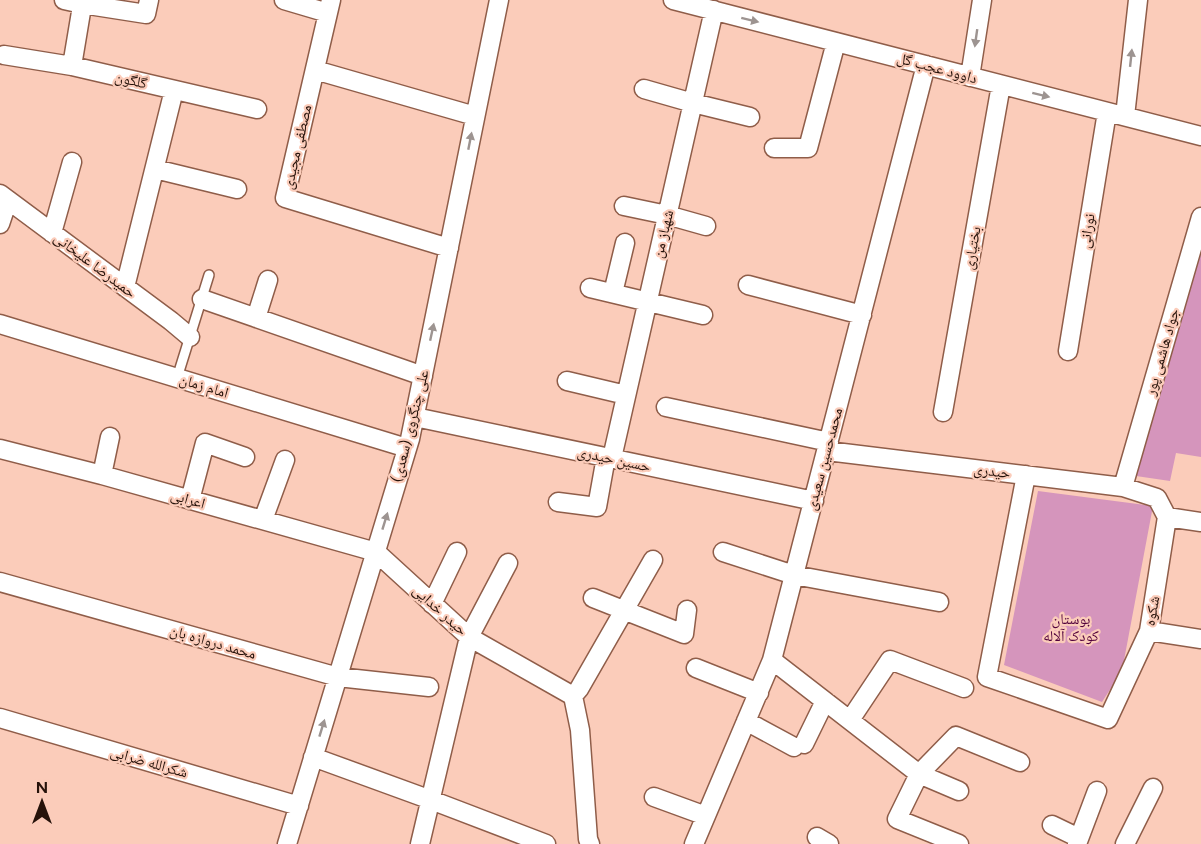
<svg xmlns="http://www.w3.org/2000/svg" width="1201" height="844" viewBox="0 0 1201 844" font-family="Figtree,'Noto Naskh Arabic',sans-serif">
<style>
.green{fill:#d595bc}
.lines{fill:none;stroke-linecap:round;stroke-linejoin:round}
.lane-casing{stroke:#8f5d49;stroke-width:12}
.street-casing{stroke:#8f5d49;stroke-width:21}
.lane{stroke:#fff;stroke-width:9}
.street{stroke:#fff;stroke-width:18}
.oneway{fill:#9d9491}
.labels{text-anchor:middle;stroke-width:4.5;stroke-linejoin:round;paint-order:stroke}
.street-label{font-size:15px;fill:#26120a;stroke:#fbccba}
.park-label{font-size:15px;fill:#51003c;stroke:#fbccba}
</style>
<rect width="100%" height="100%" fill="#fbccba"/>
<path class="green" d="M1201 251V457L1176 453 1170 481 1136 476Z
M1038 491 1153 506 1122 671 1102 702 1004 665Z"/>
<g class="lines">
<defs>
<path id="lane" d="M177 378 209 275"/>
<path id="street" d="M64 0 82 4 146 14 149 0
M284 0 328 13
M331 0 285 198 449 248
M673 0 1201 136
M4 55 72 66 257 109
M72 66 83 0
M315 70 475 116
M970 77 982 0
M644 89 693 103 750 117
M1125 116 1138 0
M774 148H808L836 42
M155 169 237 189
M0 194 171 321 190 337
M624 206 667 215 706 226
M0 224 8 200
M52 233 72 162
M748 285 862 315
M125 287 174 90
M590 288 703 315
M613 293 625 243
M202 299 423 376
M256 318 268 280
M0 324 407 448
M1068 351 1107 112
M567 381 626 395
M666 407 829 442
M943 412 1001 85
M415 417 814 501
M0 449 102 475 376 552 469 637 573 696
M827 451 1123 487 1157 498 1167 517 1149 631 1108 719 987 677 1026 475
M612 458 714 10
M102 475 110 437
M1123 487 1201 217
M190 500 205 443 245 457
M558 502 597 507 606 457
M1167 517 1201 522
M263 520 285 460
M723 552 794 575 939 602
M0 582 338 677 429 687
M593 598 684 634 687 610
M432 604 457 552
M1149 631 1201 639
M772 660 919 774 959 791
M696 668 759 693
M573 696 579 689 653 560
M573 696 580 730 588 839 590 844
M0 718 299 806
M850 720 890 660 964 688
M746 721 794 747
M804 744 825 701
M313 757 431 800 546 844
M654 797 706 816
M1052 825 1079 838
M817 837 829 844
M287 844 410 439 499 0
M420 844 469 637 508 563
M694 844 772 660 926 65
M959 844 897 819 919 774 956 736 1020 762
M1077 844 1097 791
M1125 844 1153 788"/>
</defs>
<use href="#lane" class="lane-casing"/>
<use href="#street" class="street-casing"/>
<use href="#lane" class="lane"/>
<use href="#street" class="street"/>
</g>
<defs><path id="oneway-solid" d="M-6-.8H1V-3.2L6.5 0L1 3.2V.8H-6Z" transform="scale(1.5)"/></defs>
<g class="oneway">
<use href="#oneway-solid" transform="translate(750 20) rotate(14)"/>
<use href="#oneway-solid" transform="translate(976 38) rotate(98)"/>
<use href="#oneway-solid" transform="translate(1131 58) rotate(-84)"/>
<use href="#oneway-solid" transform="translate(1041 95) rotate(14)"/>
<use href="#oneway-solid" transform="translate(470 141) rotate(-79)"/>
<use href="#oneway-solid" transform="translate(432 332) rotate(-78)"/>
<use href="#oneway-solid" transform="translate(385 521) rotate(-73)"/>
<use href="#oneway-solid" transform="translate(322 728) rotate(-73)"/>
</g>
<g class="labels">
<g class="street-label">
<text transform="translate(937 68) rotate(15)" y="5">داوود عجب گل</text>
<text transform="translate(131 80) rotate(13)" y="5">گلگون</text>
<text transform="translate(297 147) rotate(-77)" y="5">مصطفی مجیدی</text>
<text transform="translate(1087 231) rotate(-81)" y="5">نورانی</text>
<text transform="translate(663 234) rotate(-77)" y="5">شهباز من</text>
<text transform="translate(972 248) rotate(-80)" y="5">بختیاری</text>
<text transform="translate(95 265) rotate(37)" y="5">حمیدرضا علیخانی</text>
<text transform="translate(1162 352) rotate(-74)" y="5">جواد هاشمی پور</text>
<text transform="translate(204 386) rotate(17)" y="5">امام زمان</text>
<text transform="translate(410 426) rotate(-76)" y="5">علی چنگروی (سعدی)</text>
<text transform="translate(614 459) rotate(12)" y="5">حسین حیدری</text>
<text transform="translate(824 459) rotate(-75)" y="5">محمدحسین سعیدی</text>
<text transform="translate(992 471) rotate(7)" y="5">حیدری</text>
<text transform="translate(188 499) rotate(16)" y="5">اعرابی</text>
<text transform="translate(440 610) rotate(42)" y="5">حیدر خدایی</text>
<text transform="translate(1152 611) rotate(-80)" y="5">شکوه</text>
<text transform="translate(213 642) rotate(16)" y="5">محمد دروازه بان</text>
<text transform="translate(149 762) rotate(16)" y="5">شکرالله ضرابی</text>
</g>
<g class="park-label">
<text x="1071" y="624">بوستان<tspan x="1071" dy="17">کودک آلاله</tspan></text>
</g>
</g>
<g transform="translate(42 802)" stroke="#fbccba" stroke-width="4.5" paint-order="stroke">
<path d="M0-4.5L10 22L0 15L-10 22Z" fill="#26120a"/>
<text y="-9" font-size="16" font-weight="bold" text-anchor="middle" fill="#26120a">N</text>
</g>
</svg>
